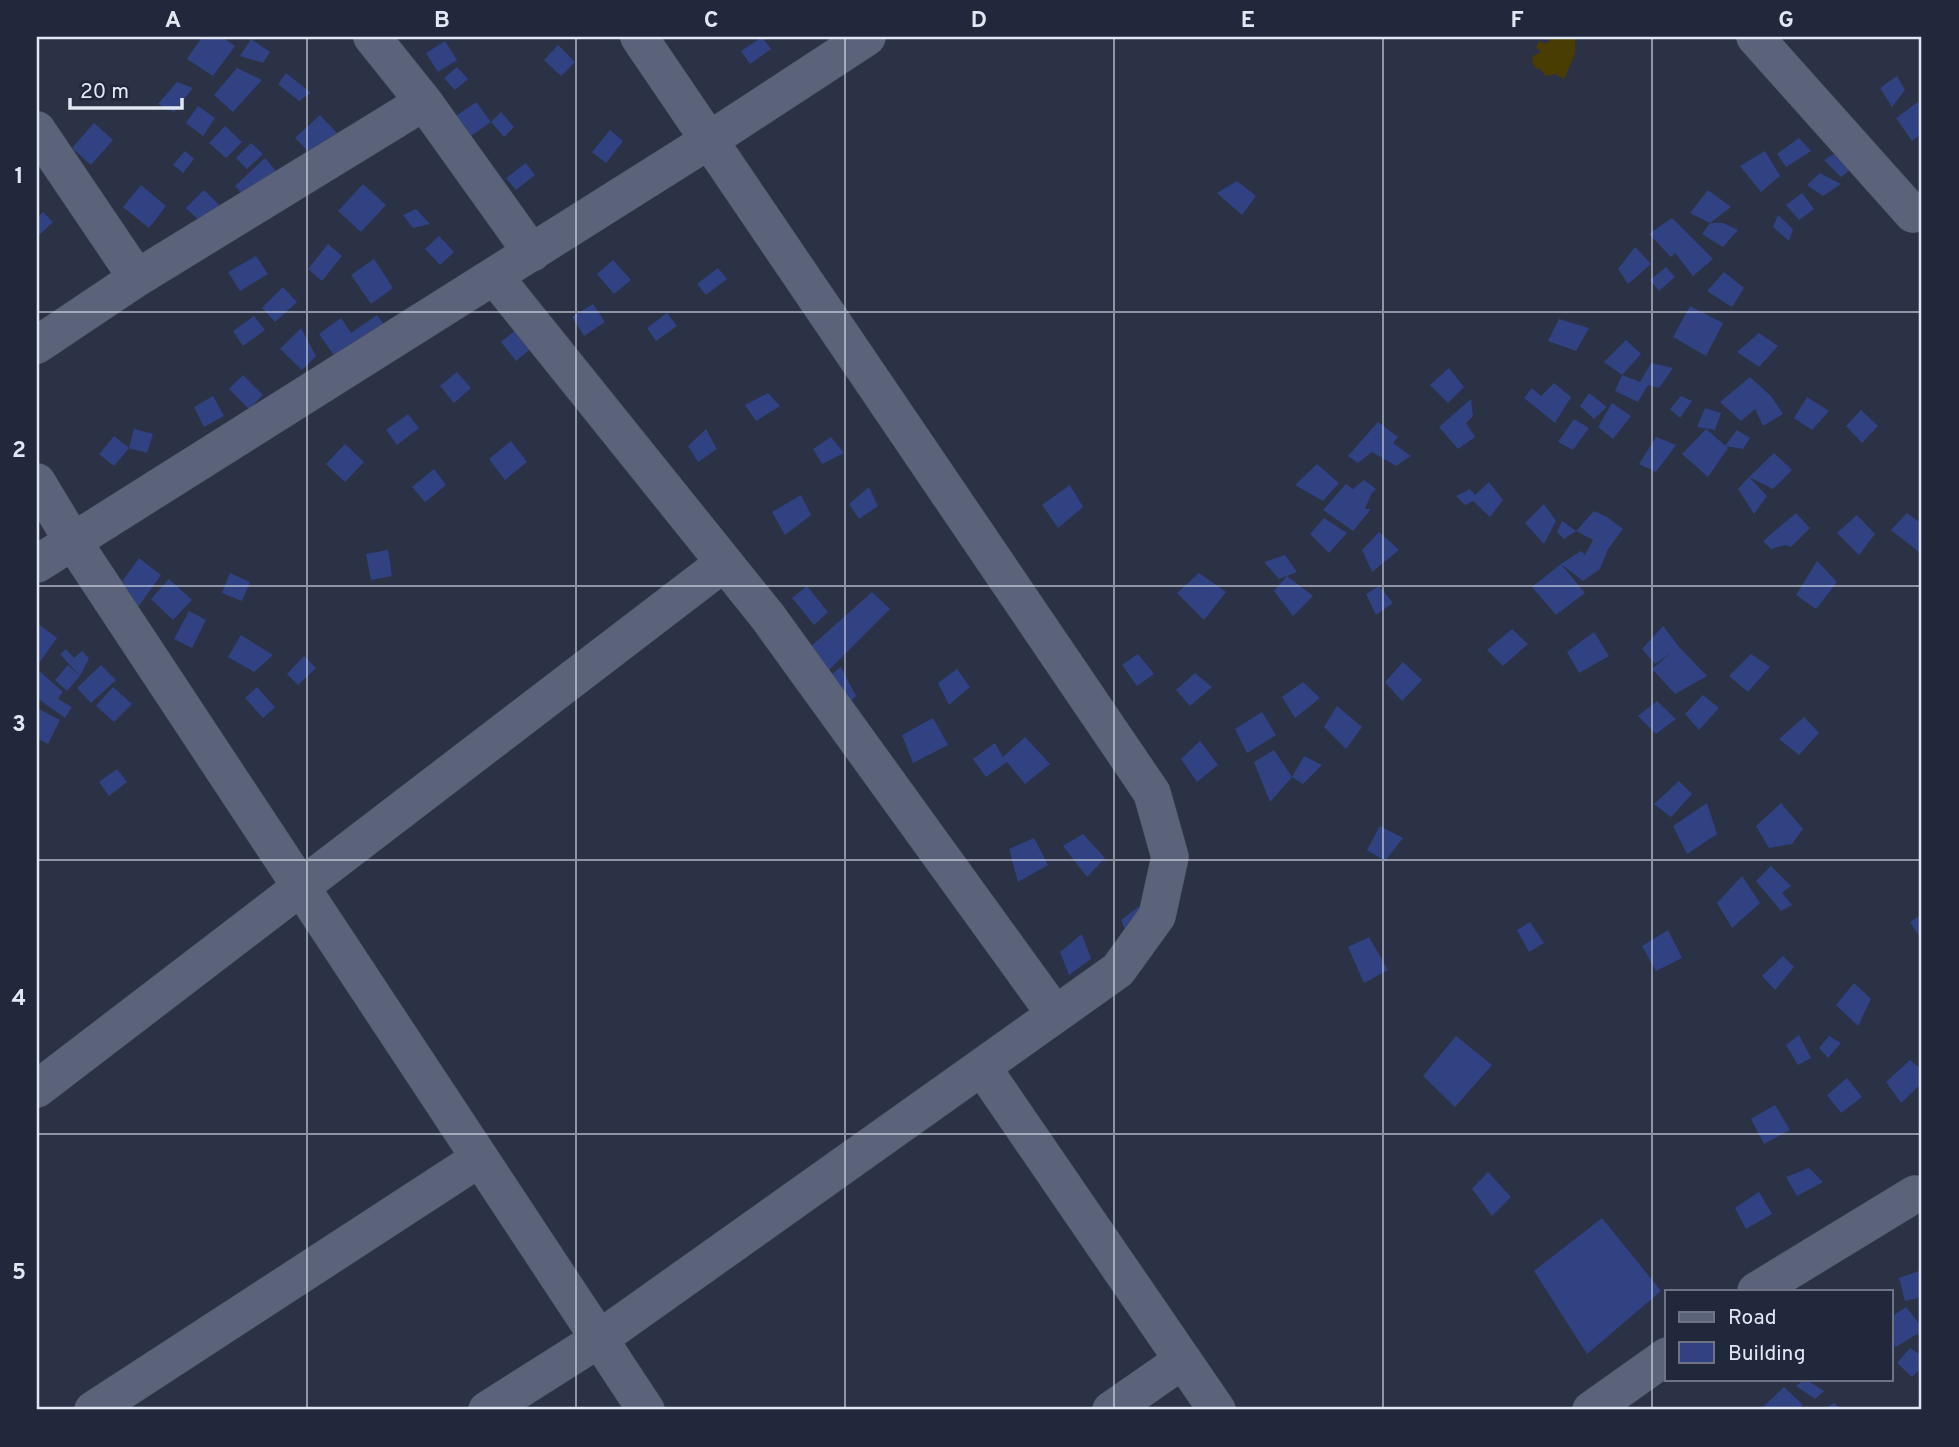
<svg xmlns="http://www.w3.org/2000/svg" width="1959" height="1447" viewBox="0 0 1959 1447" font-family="Overpass,sans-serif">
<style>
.green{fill:#4a3d01}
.building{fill:#304281}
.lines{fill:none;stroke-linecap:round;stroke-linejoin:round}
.street-casing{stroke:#494f60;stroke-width:38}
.street{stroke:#5b637a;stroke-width:37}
.grid{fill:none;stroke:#e2e7f4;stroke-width:2;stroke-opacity:0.55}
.neatline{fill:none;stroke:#e2e7f4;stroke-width:2.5}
.grid-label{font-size:23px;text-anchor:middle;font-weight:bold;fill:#e2e7f4}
</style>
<rect width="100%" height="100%" fill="#2b3246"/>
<path class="green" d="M1552 37H1575V53L1564 79 1555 74 1545 76 1540 68 1536 69 1532 62 1533 56 1541 52 1536 47 1539 41 1546 44Z"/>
<path class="building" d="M202 37H222L235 46 213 76 187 59Z
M762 37 771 49 750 64 741 51Z
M251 39 270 52 263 63 240 56Z
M445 41 457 60 438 72 426 53Z
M558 45 575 62 561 76 544 60Z
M457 67 468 79 455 90 444 78Z
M237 68 262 80 233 112 214 95Z
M286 73 311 93 299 101 278 84Z
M1897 76 1905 90 1892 107 1880 88Z
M177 82 193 88 174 112 158 104Z
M476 102 491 122 471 136 456 116Z
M1918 102 1922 108V133L1912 141 1896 118Z
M198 106 215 118 203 136 186 123Z
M501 112 514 127 504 137 491 122Z
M320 115 337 133 313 156 295 138Z
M94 123 113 140 91 165 72 148Z
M225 126 242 142 226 158 209 143Z
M610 130 623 141 606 163 592 152Z
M1799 138 1811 151 1786 167 1777 154Z
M251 143 263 154 247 169 236 158Z
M185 151 194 159 183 173 173 165Z
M1765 151 1780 176 1761 192 1740 166Z
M1834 154 1854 167 1841 177 1824 160Z
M265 158 276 171 246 198 235 186Z
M526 163 535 175 516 190 506 178Z
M1820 173 1841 184 1823 196 1807 185Z
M1237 181 1256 196 1242 215 1217 193Z
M363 184 386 205 361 232 338 211Z
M141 185 166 206 149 228 123 207Z
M204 190 221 207 204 225 186 208Z
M1708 190 1731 207 1710 223H1723L1738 230 1723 247 1702 234 1710 223 1690 213Z
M1802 193 1814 209 1799 220 1786 205Z
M416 209 430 224 413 228 403 215Z
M43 212 53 222 37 237V218Z
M1778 215 1793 229 1789 241 1773 227Z
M1672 218 1713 259 1693 276 1675 253 1671 257 1649 234Z
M439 236 454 252 440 265 425 249Z
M328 244 342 256 322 281 308 269Z
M1635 247 1651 264 1628 284 1618 269Z
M256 256 268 274 240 291 228 272Z
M374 259 393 288 371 304 351 275Z
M613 260 631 280 614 294 597 274Z
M1666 267 1675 277 1659 291 1650 280Z
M718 268 727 279 706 295 697 284Z
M1724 272 1744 288 1732 307 1707 291Z
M283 287 297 302 275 322 262 308Z
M593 304 605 322 584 336 572 317Z
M1690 306 1723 323 1706 356 1673 337Z
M667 313 677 326 656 341 647 328Z
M377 315 386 327 338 361 319 334 341 318 351 333Z
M254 316 265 330 243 346 233 331Z
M1559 319 1589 328 1576 351 1548 341Z
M301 328 316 356 302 370 280 349Z
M517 329 533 347 516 361 501 342Z
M1759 333 1778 346 1759 367 1737 352Z
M1626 340 1641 354 1622 375 1604 362Z
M1651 363 1673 368 1659 388 1648 385 1638 402 1615 391 1622 375 1640 382Z
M1449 368 1464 387 1448 403 1430 385Z
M457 372 471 388 454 403 440 386Z
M243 375 263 395 249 409 229 389Z
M1750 377 1771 396 1783 414 1763 426 1755 409 1741 421 1720 402Z
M1554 383 1571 397 1555 423 1524 398 1532 388 1541 396Z
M768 393 780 406 756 421 745 405Z
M1589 393 1607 407 1594 419 1580 406Z
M213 396 224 416 204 427 194 407Z
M1681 396 1692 401 1680 418 1670 409Z
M1807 397 1829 411 1812 430 1794 418Z
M1471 399 1473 416 1466 423 1475 437 1458 449 1439 427Z
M1612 403 1631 416 1613 439 1598 427Z
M1705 408 1721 413 1715 430 1697 427Z
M1861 410 1878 426 1862 443 1846 426Z
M408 414 419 428 397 445 386 430Z
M1574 419 1589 428 1573 450 1558 442Z
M1378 422 1398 437 1393 443 1411 456 1396 466 1372 452 1358 463 1348 456Z
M134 429 153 434 147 453 129 448Z
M706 429 717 449 698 462 688 446Z
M1706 429 1728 448 1708 477 1682 454Z
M1737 430 1750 438 1743 449 1725 446Z
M114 436 129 448 114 466 99 454Z
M831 437 844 453 822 464 813 449Z
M1656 437 1676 445 1656 472 1639 464Z
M511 441 527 462 505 480 489 459Z
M345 444 364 462 345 482 326 464Z
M1774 453 1792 470 1773 489 1749 477Z
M1317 464 1339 483 1323 501 1295 485Z
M434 469 446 485 425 502 412 487Z
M1749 477 1767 496 1754 514 1738 489Z
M1364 480 1376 489 1371 494 1365 509H1371L1353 531 1323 510 1346 484 1353 489Z
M1489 482 1503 500 1490 517 1473 501 1465 505 1456 496 1470 489 1475 495Z
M1070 485 1083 507 1058 528 1042 505Z
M869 487 878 506 859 519 849 504Z
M801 495 811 515 785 535 772 512Z
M1544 504 1556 521 1544 544 1525 523Z
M1594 511 1607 517 1623 529 1608 549 1600 569 1583 581 1561 564 1581 551 1585 555 1593 540 1576 531Z
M1796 513 1810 528 1791 547 1785 545 1771 549 1763 541Z
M1907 513 1922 524V546L1919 552 1891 530Z
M1857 515 1875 534 1859 555 1837 533Z
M1324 518 1347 533 1329 553 1310 534Z
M1562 521 1576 531 1564 539 1557 532Z
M1379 532 1399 550 1372 572 1362 550Z
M388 550 392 576 371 580 366 554Z
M1285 555 1297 572 1287 576 1313 596 1293 616 1274 591 1287 576 1279 579 1264 562Z
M139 558 161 575 138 607 115 591Z
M1817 561 1837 582 1816 609 1796 595Z
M1561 564 1585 593 1556 615 1532 587Z
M230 573 250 582 242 601 222 593Z
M1199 573 1226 592 1204 620 1177 593Z
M169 579 192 600 173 620 151 599Z
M807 586 828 612 814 625 792 598Z
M1379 586 1393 603 1376 615 1366 594Z
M872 592 890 609 827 672 807 650Z
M189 611 206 620 192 648 174 639Z
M37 623 57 638 39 663 37 661Z
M1663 626 1680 648 1707 676 1675 694 1652 669 1671 653 1655 664 1642 649Z
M1512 629 1528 644 1503 666 1487 650Z
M1594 632 1609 656 1579 673 1567 652Z
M241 635 273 655 254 672 228 657Z
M66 649 74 658 82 651 89 658 80 676 60 654Z
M1138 654 1154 674 1137 686 1122 665Z
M1751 654 1770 667 1748 692 1729 676Z
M304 656 316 668 298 685 287 674Z
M1403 662 1422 680 1402 701 1385 682Z
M68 665 80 676 67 691 55 680Z
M101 665 116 680 91 703 77 688Z
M841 667 856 696 842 709 817 685Z
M37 669 63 692 58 699 72 707 65 718 37 698Z
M957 669 970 687 949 705 938 683Z
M1195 673 1212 687 1190 706 1176 690Z
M1303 682 1320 698 1295 718 1282 697Z
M113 687 132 704 114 722 96 706Z
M257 687 275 707 263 718 245 698Z
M1703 695 1719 708 1699 730 1685 714Z
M1657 701 1676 719 1656 734 1638 716Z
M1337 706 1362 727 1346 749 1324 727Z
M39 709 60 720 48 744 37 738V715Z
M1262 712 1276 735 1247 753 1235 729Z
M1804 717 1819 733 1799 755 1779 739Z
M933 718 948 745 913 763 902 735Z
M1025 737 1050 764 1025 784 1007 762 986 777 973 759 995 743 1003 757Z
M1200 741 1218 765 1197 782 1181 759Z
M1274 750 1292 777 1270 802 1254 762Z
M1304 756 1322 765 1303 784 1292 777Z
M117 769 127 782 109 796 99 782Z
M1679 781 1692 794 1671 817 1654 804Z
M1707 803 1717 834 1687 854 1673 826Z
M1781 803 1803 829 1792 844 1769 848 1756 826Z
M1380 826 1403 838 1385 861 1367 850Z
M1083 834 1105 858 1087 877 1063 846Z
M1034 838 1048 865 1018 882 1009 849Z
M1771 866 1791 886 1782 893 1792 905 1781 911 1756 881Z
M1742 876 1760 903 1732 928 1717 903Z
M1141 905 1129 939 1121 920Z
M1922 914V940L1910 922Z
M1530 922 1544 943 1529 952 1517 930Z
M1668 930 1682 958 1656 971 1642 946Z
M1082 934 1091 959 1069 975 1060 952Z
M1369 937 1388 970 1364 983 1348 947Z
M1783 956 1794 967 1775 990 1762 976Z
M1854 983 1871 999 1858 1026 1836 1005Z
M1799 1035 1811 1058 1798 1065 1786 1045Z
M1456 1036 1492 1065 1455 1107 1423 1076Z
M1829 1036 1841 1043 1828 1058 1819 1048Z
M1910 1060 1922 1070V1083L1901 1103 1886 1082Z
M1847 1078 1862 1097 1841 1113 1827 1095Z
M1775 1105 1790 1130 1764 1144 1751 1119Z
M1809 1168 1823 1182 1797 1196 1786 1177Z
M1488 1172 1511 1197 1492 1216 1472 1189Z
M1759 1192 1772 1214 1746 1229 1735 1208Z
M1602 1218 1661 1291 1587 1354 1534 1271Z
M1922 1270V1297L1905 1301 1899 1278Z
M1906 1307 1922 1327V1338L1917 1334 1896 1347 1891 1342V1317Z
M1910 1348 1922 1356V1367L1912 1377 1897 1363Z
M1805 1379 1824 1391 1815 1399 1796 1386Z
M1784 1387 1803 1405 1797 1410 1761 1409Z
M1834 1403 1842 1410H1822Z"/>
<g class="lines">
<defs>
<path id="street" d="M372 37 424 102 532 253
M1755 37 1913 214
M37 130 137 278
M494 276 768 617 1055 1014
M37 345 137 278 424 102
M37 482 72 540 646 1410
M37 564 708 141 867 37
M982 1067 1217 1410
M37 1089 724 563
M1756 1291 1915 1194
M93 1410 480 1158
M487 1410 599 1339 1118 970 1157 916 1170 857 1152 793 639 37
M1111 1410 1183 1360
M1591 1410 1667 1356"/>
</defs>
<use href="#street" class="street-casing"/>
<use href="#street" class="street"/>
</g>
<path class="grid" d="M307 37V1410M576 37V1410M845 37V1410M1114 37V1410M1383 37V1410M1652 37V1410M37 312H1922M37 586H1922M37 860H1922M37 1134H1922"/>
<rect width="1959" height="1447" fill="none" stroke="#21283b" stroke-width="77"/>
<rect x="1665" y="1290" width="228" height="91" fill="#21283b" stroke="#6e7485" stroke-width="2"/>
<rect x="1679" y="1312" width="35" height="10" fill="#5b637a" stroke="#6e7485" stroke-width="2"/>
<text x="1728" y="1324" font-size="21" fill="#e2e7f4">Road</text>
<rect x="1679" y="1342" width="35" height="21" fill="#304281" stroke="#6e7485" stroke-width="2"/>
<text x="1728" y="1360" font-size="21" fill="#e2e7f4">Building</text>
<path d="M70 98v10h112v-10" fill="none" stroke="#e2e7f4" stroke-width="3.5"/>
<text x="80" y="98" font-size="21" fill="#e2e7f4" stroke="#21283b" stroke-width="5" paint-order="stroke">20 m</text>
<rect x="38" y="38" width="1882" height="1370" class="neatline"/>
<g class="grid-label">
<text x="173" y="27">A</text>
<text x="442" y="27">B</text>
<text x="711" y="27">C</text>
<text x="979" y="27">D</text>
<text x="1248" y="27">E</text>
<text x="1517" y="27">F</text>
<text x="1786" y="27">G</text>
<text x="19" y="183">1</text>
<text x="19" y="457">2</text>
<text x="19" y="731">3</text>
<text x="19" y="1005">4</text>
<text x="19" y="1279">5</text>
</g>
</svg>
